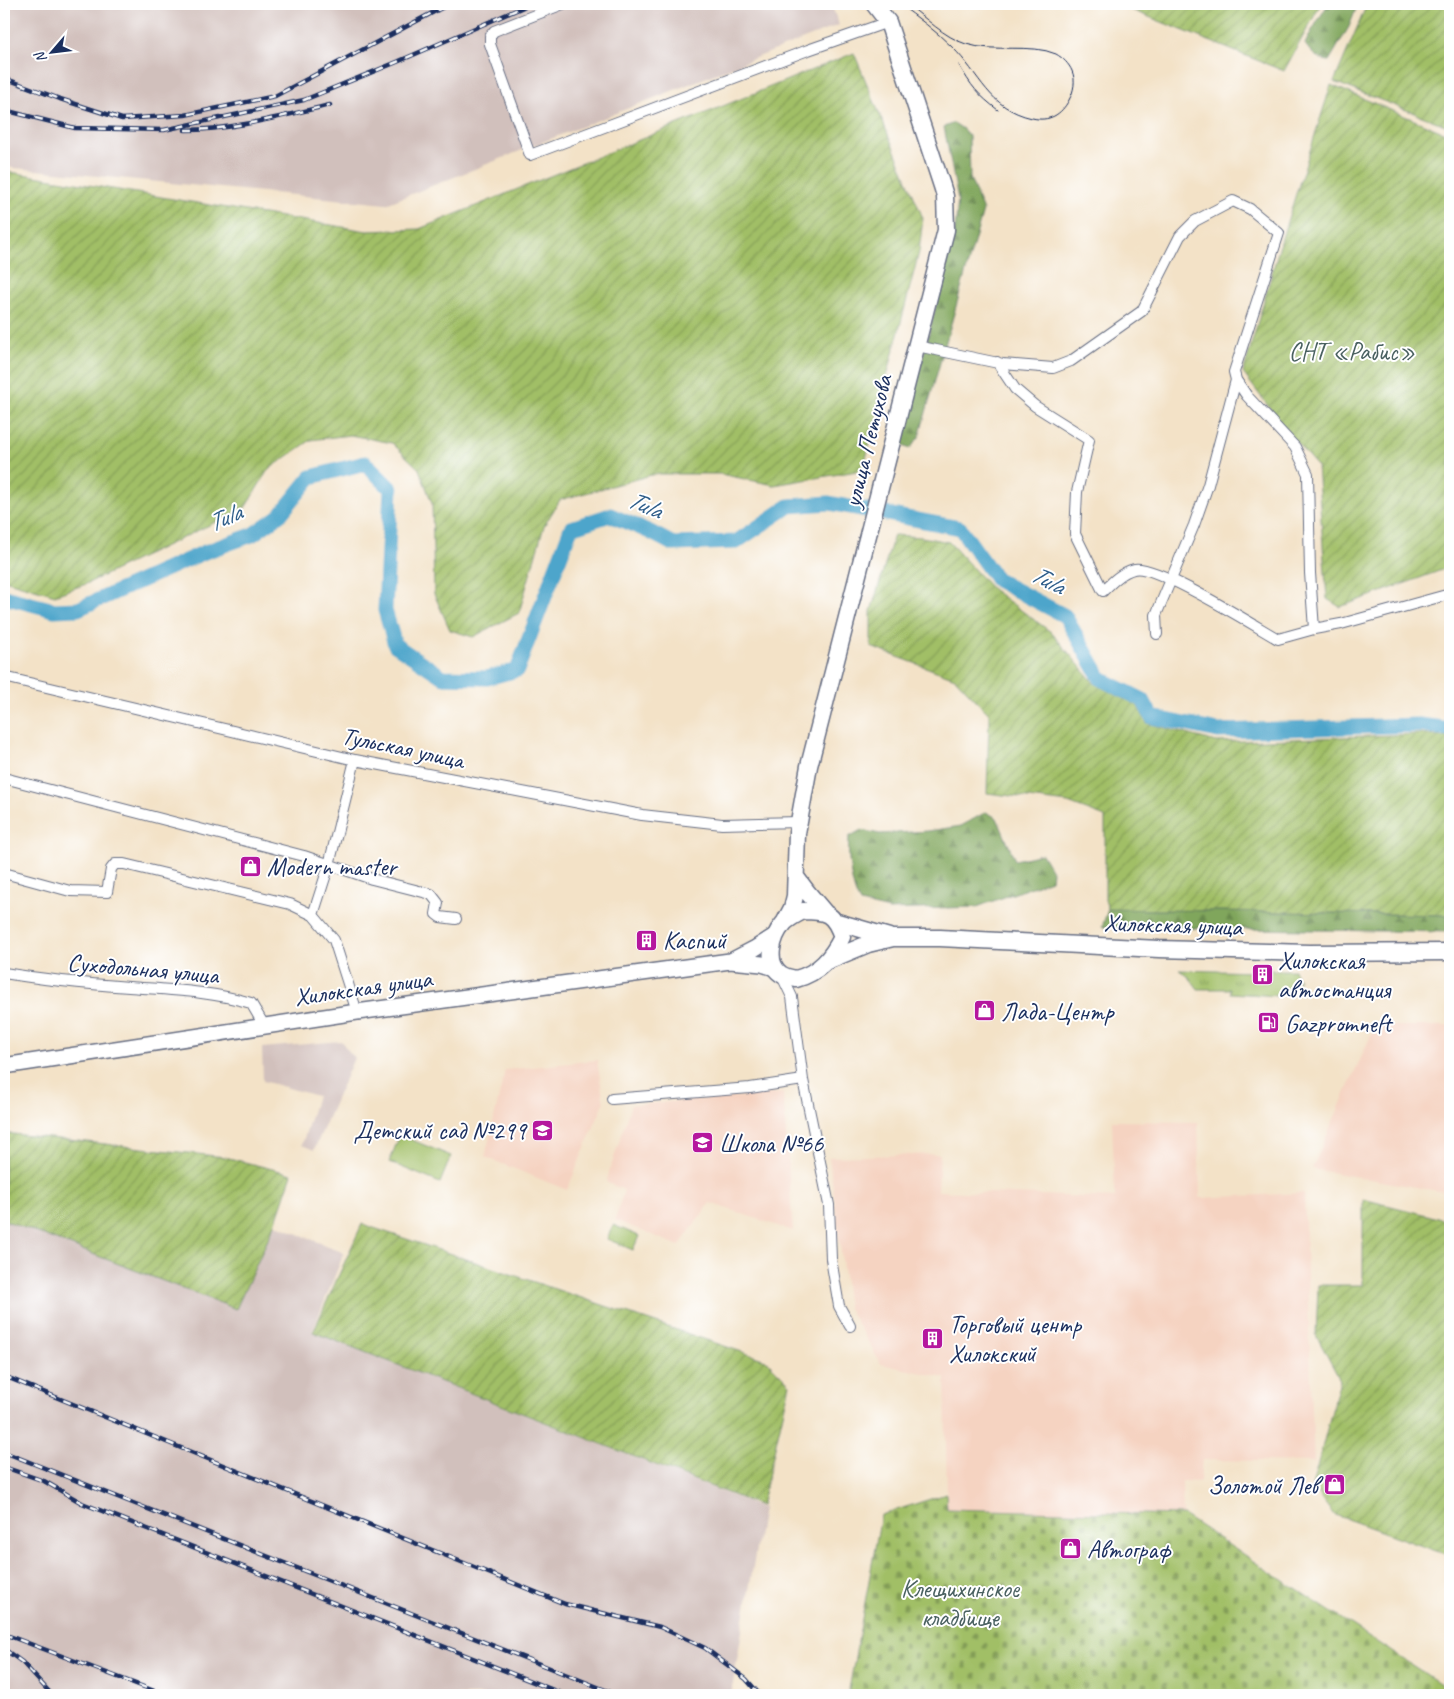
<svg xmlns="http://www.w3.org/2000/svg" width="1454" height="1699" viewBox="0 0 1454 1699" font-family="Caveat,sans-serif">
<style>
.built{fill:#f5d3c1}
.industrial{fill:#d1c0bc}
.grass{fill:url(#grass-tufts);stroke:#5e7762}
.forest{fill:url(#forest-firs);stroke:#4e6a5c}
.cemetery{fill:url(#cemetery-stones);stroke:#5e7762}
.garden{fill:url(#garden-furrows);stroke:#5e7762}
.pitch{fill:#a1bf66;stroke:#5e7762}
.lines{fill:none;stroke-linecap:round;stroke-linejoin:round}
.river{stroke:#4ea5cb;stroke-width:15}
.minor-casing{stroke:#676e83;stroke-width:12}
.primary-casing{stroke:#676e83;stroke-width:18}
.trunk-casing{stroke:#676e83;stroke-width:19}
.minor{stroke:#fff;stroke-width:10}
.primary{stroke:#fff;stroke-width:15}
.trunk{stroke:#fff;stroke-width:16}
.tram{stroke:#1b2f5e;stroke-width:1}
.rail-casing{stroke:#1b2f5e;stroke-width:4.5}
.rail{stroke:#fff;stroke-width:2.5;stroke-dasharray:8;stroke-linecap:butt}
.labels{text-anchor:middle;stroke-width:4;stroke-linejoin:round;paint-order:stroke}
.park-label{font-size:25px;fill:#4a6161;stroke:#fff}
.street-label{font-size:25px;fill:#1b2f5e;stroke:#fff}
.poi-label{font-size:25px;fill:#1b2f5e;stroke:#fff;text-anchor:start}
.water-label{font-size:26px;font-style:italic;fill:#2f5e8a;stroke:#fff}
</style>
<defs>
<pattern id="grass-tufts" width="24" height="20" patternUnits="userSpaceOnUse" patternTransform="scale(1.25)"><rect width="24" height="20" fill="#a1bf66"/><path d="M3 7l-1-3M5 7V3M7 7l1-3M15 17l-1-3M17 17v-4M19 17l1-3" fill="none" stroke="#829c57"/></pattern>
<pattern id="forest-firs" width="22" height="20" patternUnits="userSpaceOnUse" patternTransform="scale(1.25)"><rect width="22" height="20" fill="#80a65b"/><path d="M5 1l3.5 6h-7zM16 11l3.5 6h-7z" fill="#68884e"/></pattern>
<pattern id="cemetery-stones" width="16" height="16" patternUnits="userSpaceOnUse" patternTransform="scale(1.25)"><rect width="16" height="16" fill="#a1bf66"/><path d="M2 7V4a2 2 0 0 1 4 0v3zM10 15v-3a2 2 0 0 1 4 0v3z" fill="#829c57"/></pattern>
<pattern id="garden-furrows" width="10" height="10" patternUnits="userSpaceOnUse" patternTransform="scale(1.25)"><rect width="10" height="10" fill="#a1bf66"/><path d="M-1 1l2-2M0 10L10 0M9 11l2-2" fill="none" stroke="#829c57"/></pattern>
</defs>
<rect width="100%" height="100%" fill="#fff"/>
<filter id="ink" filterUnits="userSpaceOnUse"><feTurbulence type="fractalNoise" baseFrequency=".02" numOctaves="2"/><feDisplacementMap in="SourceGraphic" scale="10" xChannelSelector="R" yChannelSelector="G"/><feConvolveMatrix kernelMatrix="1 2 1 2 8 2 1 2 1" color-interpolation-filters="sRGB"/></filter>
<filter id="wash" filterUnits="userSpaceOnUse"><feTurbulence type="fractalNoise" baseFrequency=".0096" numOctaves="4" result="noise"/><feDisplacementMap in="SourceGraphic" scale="20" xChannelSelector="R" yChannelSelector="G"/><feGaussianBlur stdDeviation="1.12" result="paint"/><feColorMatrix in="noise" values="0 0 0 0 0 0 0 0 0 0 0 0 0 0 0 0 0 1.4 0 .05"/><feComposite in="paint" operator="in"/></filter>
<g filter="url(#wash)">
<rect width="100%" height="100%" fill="#f3e2c7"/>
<path class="built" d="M1375 1026H1450V1171L1444 1192 1312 1169Z
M597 1060 604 1103 567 1190 485 1157 505 1070Z
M783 1093 793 1231 710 1203 679 1246 615 1220 624 1190 606 1182 631 1105Z
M1112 1121 1198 1122 1200 1198 1304 1193 1314 1462 1202 1460 1200 1482 1182 1481 1183 1515 947 1509 945 1378 881 1364 848 1308 829 1157 940 1154 938 1191 1115 1198Z"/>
<path class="industrial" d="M4 4H831L839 25 386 204 4 167Z
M341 1041 354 1058 314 1150 302 1145 317 1096 263 1081 262 1048Z
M4 1220 236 1309 275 1224 344 1253 312 1332 763 1508 731 1695H4Z"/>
<path class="grass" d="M1179 970 1256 972V978L1267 979 1269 970H1294L1299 979 1297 984 1278 996 1230 993V989H1198L1189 977Z
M613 1225 639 1236 633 1250 607 1239Z"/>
<path class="forest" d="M1328 4H1358L1349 27 1329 61C1318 60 1311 53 1305 44L1311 32Z
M954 123 963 129 969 136 970 178 983 211 919 437 910 449 901 445 955 229 958 200 944 127Z
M986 812 997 818 1015 860 1042 854 1052 871 1051 880 977 907 889 910 860 903C851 889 847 853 849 837L861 830 880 834 928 831 961 826Z
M1108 909 1450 915V932L1102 927Z"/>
<path class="cemetery" d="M946 1494 947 1509 1183 1515 1450 1690V1695H848L881 1515Z"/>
<path class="garden" d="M1122 4H1321L1284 71 1124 7Z
M1367 4H1450V127L1334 82Z
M854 53 923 218 919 252 863 470 774 485 720 474H655L560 500 544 526 519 613 473 637 450 630 434 594 432 503 419 469 392 443 350 435 311 440 268 470 245 508 86 584 55 595 4 580V171L367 231 419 229Z
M1331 85 1450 135V567L1340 607 1327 599 1317 466 1294 440 1243 373 1285 228Z
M894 535 922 537 949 542 992 589 1051 632 1095 684 1137 705 1147 723 1216 742 1420 734 1450 738V915L1108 909 1105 900V817L1068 803 987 793 989 714 955 678 871 647V611Z
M4 1133 225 1157 292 1174 275 1224 236 1309 4 1220Z
M1363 1199 1431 1216 1450 1222V1556L1333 1514 1312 1486 1340 1380 1316 1335 1318 1285H1363Z
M362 1224 766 1360 790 1384 761 1506 313 1332Z"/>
<path class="pitch" d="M400 1135 451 1156 440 1183 389 1162Z"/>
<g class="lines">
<path class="river" d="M4 597 54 610 78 609 205 552 252 535 280 515 311 477 365 463 391 489 385 610 395 645 443 677 487 678 517 670 571 528 610 515 650 532 673 544 736 542 789 506 829 503 960 528 997 580 1065 616 1101 679 1143 700 1152 717 1218 731 1419 725 1450 729"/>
</g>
</g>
<g filter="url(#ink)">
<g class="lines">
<defs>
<path id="minor" d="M563 4 494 31 490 36V44L530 155 808 50 888 22
M917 346 1003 364 1053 368 1071 361 1142 311 1180 236 1195 221 1233 201 1250 209 1279 233 1234 372 1236 380 1208 485 1194 525 1156 615 1157 634
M997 362 1015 389 1035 406 1089 440 1077 492 1075 534 1103 591C1112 582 1122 572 1134 569 1155 563 1255 626 1278 639L1314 629 1341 624 1450 594
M1236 380 1247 396 1295 447 1308 474 1310 573 1314 629
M4 677 355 760 642 815 722 824 799 822
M355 760 329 865 313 915 334 940 357 1012
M4 778 304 856 372 879 431 894 438 903 436 914 440 917 456 919
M4 873 70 891 107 892 111 869 115 864H124L290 904 313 915
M4 973C46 980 87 984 129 987 170 990 211 991 251 1003L265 1027
M781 974 792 997 803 1080 829 1205 831 1259 839 1306 850 1326
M612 1099 750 1088 803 1080"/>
<path id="primary" d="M731 961 754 949 776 935
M4 1066 357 1012 730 961 762 964 775 968"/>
<path id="trunk" d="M796 877 808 893 825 913
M803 911C826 911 834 913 842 937 832 957 819 973 796 979 791 978 785 977 781 974 765 963 772 937 783 924 789 918 795 915 803 911Z
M837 922 889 937
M783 925 792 908 795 896 797 833 809 766 946 230 945 196 942 186 888 22 874 4
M827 961 868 944 893 938H940L1159 949 1309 953 1450 952"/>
</defs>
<use href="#minor" class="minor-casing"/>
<use href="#primary" class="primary-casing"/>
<use href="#trunk" class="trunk-casing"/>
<use href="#minor" class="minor"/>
<use href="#primary" class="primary"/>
<use href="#trunk" class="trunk"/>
<path class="tram" d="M899 4C917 17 936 31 952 47 981 75 988 108 1032 118 1049 122 1061 115 1069 100 1074 91 1076 80 1072 71 1069 64 1063 58 1056 54 1031 43 994 53 966 44 944 37 926 18 907 4
M959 65C971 86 978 95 998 110"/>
<defs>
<path id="rail" d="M4 78 60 99 122 119 185 115 275 96 449 4
M4 110 75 128 164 130 304 100 397 62 530 4
M185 130C234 130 282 116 330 105
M4 1376 565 1604 660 1627 705 1648 746 1679 760 1695
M4 1452 618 1695
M4 1467 44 1481 82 1503 566 1695
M4 1634 165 1695
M4 1649 22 1662 52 1695"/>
</defs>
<use href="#rail" class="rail-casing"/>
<use href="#rail" class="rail"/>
</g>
</g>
<defs>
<symbol id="shop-square" viewBox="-11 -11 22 22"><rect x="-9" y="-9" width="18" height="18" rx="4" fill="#b5179e" stroke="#fff"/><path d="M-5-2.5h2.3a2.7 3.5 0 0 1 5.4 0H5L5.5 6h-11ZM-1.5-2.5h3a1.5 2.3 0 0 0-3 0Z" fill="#fff"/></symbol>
<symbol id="building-square" viewBox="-11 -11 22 22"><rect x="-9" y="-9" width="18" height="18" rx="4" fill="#b5179e" stroke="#fff"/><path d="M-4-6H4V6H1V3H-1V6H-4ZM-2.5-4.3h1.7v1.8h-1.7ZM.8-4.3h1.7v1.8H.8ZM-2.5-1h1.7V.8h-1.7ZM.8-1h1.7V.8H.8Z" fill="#fff"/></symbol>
<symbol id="fuel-square" viewBox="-11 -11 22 22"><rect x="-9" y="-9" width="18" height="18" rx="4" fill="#b5179e" stroke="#fff"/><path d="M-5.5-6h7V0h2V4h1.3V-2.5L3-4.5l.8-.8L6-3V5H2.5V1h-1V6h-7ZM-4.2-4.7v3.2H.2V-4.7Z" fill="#fff"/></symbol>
<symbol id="school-square" viewBox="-11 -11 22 22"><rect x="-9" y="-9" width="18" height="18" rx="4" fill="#b5179e" stroke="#fff"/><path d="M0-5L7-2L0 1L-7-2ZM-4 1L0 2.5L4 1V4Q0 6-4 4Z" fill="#fff"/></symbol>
</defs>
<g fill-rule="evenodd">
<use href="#shop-square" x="238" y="854" width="25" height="25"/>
<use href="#building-square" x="634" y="928" width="25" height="25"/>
<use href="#building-square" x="1250" y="962" width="25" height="25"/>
<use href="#shop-square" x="972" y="998" width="25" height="25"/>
<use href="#fuel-square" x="1256" y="1010" width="25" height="25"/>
<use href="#school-square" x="530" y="1118" width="25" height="25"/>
<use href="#school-square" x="690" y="1130" width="25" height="25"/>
<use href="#building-square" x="920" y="1326" width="25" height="25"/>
<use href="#shop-square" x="1322" y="1472" width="25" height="25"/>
<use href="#shop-square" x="1058" y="1536" width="25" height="25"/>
</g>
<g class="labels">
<g class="park-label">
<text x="1352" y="360">СНТ «Рабис»</text>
<text x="960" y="1597">Клещихинское<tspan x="960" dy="29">кладбище</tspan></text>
</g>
<g class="street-label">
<text transform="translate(867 441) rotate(-76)" y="9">улица Петухова</text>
<text transform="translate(403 747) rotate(12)" y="9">Тульская улица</text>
<text transform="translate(1173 924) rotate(2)" y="9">Хилокская улица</text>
<text transform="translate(143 968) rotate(5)" y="9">Суходольная улица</text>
<text transform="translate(363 987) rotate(-8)" y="9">Хилокская улица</text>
</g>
<g class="poi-label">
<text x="267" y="875">Modern master</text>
<text x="663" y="949">Каспий</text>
<text x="1278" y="969">Хилокская<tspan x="1278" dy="29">автостанция</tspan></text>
<text x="1001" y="1020">Лада-Центр</text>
<text x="1285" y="1032">Gazpromneft</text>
<text x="526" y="1139" text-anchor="end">Детский сад №299</text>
<text x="719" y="1152">Школа №66</text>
<text x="949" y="1333">Торговый центр<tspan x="949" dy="29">Хилокский</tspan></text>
<text x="1318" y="1494" text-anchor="end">Золотой Лев</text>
<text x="1087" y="1558">Автограф</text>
</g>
<g class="water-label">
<text transform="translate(645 504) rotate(23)" y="9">Tula</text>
<text transform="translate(224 517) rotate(-23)" y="9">Tula</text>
<text transform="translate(1048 579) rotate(28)" y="9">Tula</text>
</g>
</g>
<rect width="1454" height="1699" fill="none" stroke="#fff" stroke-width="20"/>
<g transform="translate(52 52) rotate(242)" stroke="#ffffff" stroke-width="4" paint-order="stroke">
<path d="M0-4L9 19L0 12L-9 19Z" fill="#1b2f5e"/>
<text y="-8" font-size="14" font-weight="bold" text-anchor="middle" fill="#1b2f5e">N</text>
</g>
</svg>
